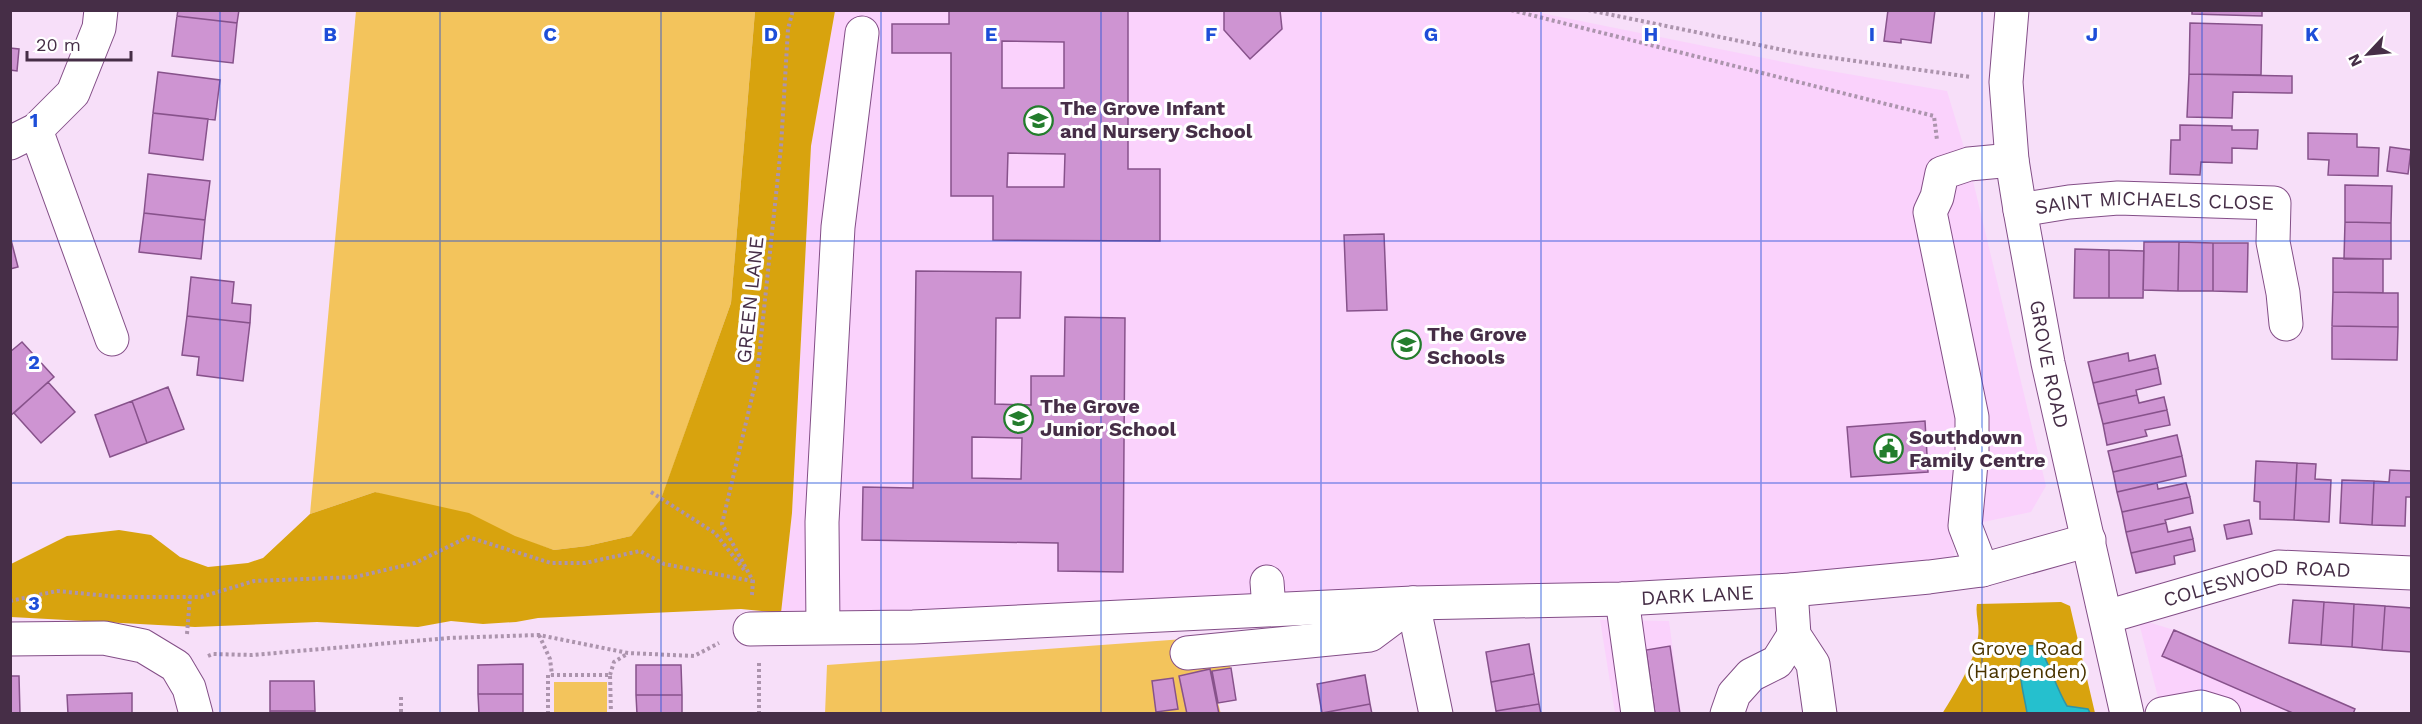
<svg xmlns="http://www.w3.org/2000/svg" width="2422" height="724" viewBox="0 0 2422 724" font-family="'Work Sans',sans-serif">
<style>
.built{fill:#fad2fc}
.green{fill:#f3c45c}
.forest{fill:#d8a30e}
.water{fill:#25c0ce;stroke:#2f94a6;stroke-width:1.5}
.building{fill:#ce94d2;stroke:#87528b;stroke-width:1.5;fill-rule:evenodd}
.lines{fill:none;stroke-linecap:round;stroke-linejoin:round}
.minor-casing{stroke:#834e87;stroke-width:35}
.path{stroke:#ac94ad;stroke-width:4;stroke-dasharray:3 3;stroke-linecap:butt}
.minor{stroke:#fff;stroke-width:33}
.grid{fill:none;stroke:#1d4ed8;stroke-width:1.5;stroke-opacity:0.55}
.labels{text-anchor:middle;stroke-width:6;stroke-linejoin:round;paint-order:stroke}
.poi-label{font-size:20px;font-weight:bold;fill:#462e47;stroke:#fff;text-anchor:start}
.street-label{font-size:20px;fill:#462e47;stroke:#fff}
.park-label{font-size:20px;fill:#4a3500;stroke:#fff}
.grid-label{font-size:20px;text-anchor:middle;font-weight:bold;fill:#1d4ed8;stroke:#fff;stroke-width:6;stroke-linejoin:round;paint-order:stroke}
</style>
<rect width="100%" height="100%" fill="#f7dff9"/>
<path class="built" d="M835 11H1531L1813 68 1947 91 1969 164 2046 486 2031 512 1950 529 1955 557 1801 578 1112 608 781 613 792 513 811 146Z
M2138 619 2174 630 2355 709 2354 713 2174 714 2161 709Z
M1600 620 1669 621 1681 713H1615Z"/>
<path class="green" d="M356 11H755L731 303 661 500 631 536 587 546 554 550 375 492 310 514Z
M1225 636 1236 700 1218 703 1221 714H825L827 665Z
M554 682H607V713H554Z"/>
<path class="forest" d="M755 11H835L811 146 792 513 781 613 741 609 538 618 516 622 483 624 451 621 418 627 317 622 195 627 11 617V564L67 536 119 530 151 535 180 557 208 567 248 563 263 558 310 514 375 492 469 513 515 536 554 550 587 546 631 536 661 499 731 303Z
M2061 602 2070 606 2095 713 1942 714C1955 693 1975 661 1978 637 1980 625 1975 615 1977 604Z"/>
<path class="water" d="M2038 645C2050 664 2055 686 2067 706L2088 709 2090 713H2027C2024 692 2013 663 2028 646Z"/>
<path class="building" d="M178 10H239L237 23 177 16Z
M949 10H1128V169H1160V241L993 240V196H951V53H892V24H949ZM1002 41 1064 42V88H1002ZM1008 153 1065 154 1064 187H1007Z
M1224 10H1280L1282 29 1250 59 1224 30Z
M1888 10H1935L1931 43 1901 39V43L1884 41Z
M2192 10H2262V16L2192 14Z
M177 16 237 23 233 63 172 56Z
M2190 23 2262 25 2261 75 2189 74Z
M10 48 19 49 17 71 10 70Z
M158 72 220 80 215 120 153 113Z
M2189 74 2292 76V93L2233 92 2232 118 2187 117Z
M153 113 208 119 203 160 149 153Z
M2180 125 2232 126V130H2258L2257 149 2232 148V163L2201 162 2200 175 2170 174 2171 140H2180Z
M2308 133 2357 134V147L2379 148 2378 176 2328 175 2329 160 2308 159Z
M2390 147 2411 150 2408 174 2387 171Z
M148 174 210 181 205 220 144 213Z
M2345 185 2392 186 2391 223 2345 222Z
M144 213 205 220 201 259 139 252Z
M2345 222 2391 223V259H2344Z
M1384 234 1387 310 1347 311 1344 235Z
M10 236 18 267 10 269Z
M2144 242H2179L2178 291 2143 290Z
M2179 242 2213 243V291H2178Z
M2213 243H2248L2247 292 2213 291Z
M2075 249 2109 250V298H2074Z
M2109 250 2144 251 2143 298H2109Z
M2333 258 2383 259V293L2333 292Z
M916 271 1021 272 1020 318H996L995 404 1031 405V376H1064L1065 317 1125 318 1123 572 1058 571V543L862 540 863 487 913 488ZM972 437 1022 438 1021 479 972 478Z
M191 277 234 282 232 303 251 305 250 323 187 316Z
M2333 292 2398 293V327L2332 326Z
M187 316 250 323 243 381 197 375 199 357 182 355Z
M2332 326 2398 327 2397 360 2332 359Z
M22 342 54 377 10 416V352Z
M2128 353 2129 361 2155 355 2158 368 2093 383 2088 362Z
M2158 368 2161 384 2136 390 2137 395 2098 404 2093 383Z
M48 382 75 412 41 443 14 413Z
M168 387 184 429 147 443 132 401Z
M2137 395 2139 403 2164 397 2167 410 2103 424 2098 404Z
M132 401 147 443 110 457 95 415Z
M2167 410 2170 425 2145 430 2147 436 2107 445 2103 424Z
M1925 421 1928 472 1851 477 1847 427Z
M2177 435 2182 456 2113 472 2108 451Z
M2182 456 2186 476 2117 492 2113 472Z
M2256 461 2297 463 2294 520 2260 519V502L2254 501Z
M2297 463 2316 464 2315 479 2331 480 2329 522 2294 520Z
M2390 470 2412 471V497H2406L2405 526 2372 525 2374 481 2389 482Z
M2342 480 2374 481 2372 525 2340 523Z
M2157 483 2158 489 2186 483 2190 497 2122 512 2117 492Z
M2190 497 2193 513 2165 520 2166 523 2126 532 2122 512Z
M2249 520 2252 534 2227 539 2224 525Z
M2166 523 2168 532 2190 527 2193 539 2131 553 2126 532Z
M2193 539 2195 551 2174 556 2175 564 2136 573 2131 553Z
M2293 600 2324 602 2321 645 2289 643Z
M2324 602 2354 604 2352 647 2321 645Z
M2354 604 2385 606 2382 650 2352 647Z
M2385 606 2412 608V652L2382 650Z
M2174 630 2355 709 2353 714H2295L2162 656Z
M1529 644 1534 674 1491 682 1486 652Z
M1670 646 1680 714H1655L1646 650Z
M523 664V694H478V665Z
M636 665H681L682 695H636Z
M1231 668 1236 700 1218 703 1212 671Z
M1210 669 1219 714H1187L1179 676Z
M1534 674 1539 704 1496 711 1491 682Z
M1365 675 1370 704 1322 713 1317 684Z
M10 676H19L20 714H10Z
M1173 678 1178 709 1156 712 1152 681Z
M270 681H314L315 711H270Z
M132 693V714H68L67 695Z
M478 694H523V714H479Z
M636 695H682V714H637Z
M1370 704 1372 714 1322 713Z
M1539 704 1541 714H1497L1496 711Z
M270 711H315V714H270Z"/>
<g class="lines">
<defs>
<g id="minor">
<path id="s1" d="M2012 10 2006 82 2012 160 2020 210 2048 363 2127 714"/>
<path d="M36 130 112 339"/>
<path d="M10 143 36 130 73 93 99 28 101 10"/>
<path id="s2" d="M2020 210 2069 202 2118 198 2274 203 2273 242 2283 293 2286 324"/>
<path d="M1982 570 1965 526 1972 453V417L1930 212 1937 197 1942 173 1969 164 2012 160"/>
<path d="M1267 582 1269 609"/>
<path d="M1791 590 1794 635 1813 664 1820 714"/>
<path d="M1622 599 1638 714"/>
<path d="M1413 603 1436 714"/>
<path id="s3" d="M2106 617 2278 567 2412 573"/>
<path d="M823 627 822 522 838 227 862 33"/>
<path id="s4" d="M750 629 913 627 1413 603 1622 599 1791 590 1929 577 1982 570 2089 540"/>
<path d="M10 639 104 638 143 646 176 666 189 688 196 714"/>
<path d="M1187 653 1370 635 1413 603"/>
<path d="M1727 714 1734 694 1751 675 1777 662 1794 635"/>
<path d="M2162 714 2201 707 2224 714"/>
</g>
</defs>
<use href="#minor" class="minor-casing"/>
<path class="path" d="M1511 10 1934 116 1937 140
M1588 10 1798 53 1971 77
M651 492 715 533 745 571
M752 595 753 581 722 524 757 376 781 147 788 29 793 10
M10 601 57 591 119 597H201L254 581 355 577 415 563 468 537 551 563H585L640 551 664 564 752 581
M187 634 190 597
M539 635 550 659 552 675
M208 656 213 654 252 655 449 638 539 635 628 653 694 656 719 643
M759 663V714
M610 675 614 662 627 654
M401 697V714
M548 714V675H610L611 714"/>
<use href="#minor" class="minor"/>
</g>
<path class="grid" d="M220 10V714M440 10V714M661 10V714M881 10V714M1101 10V714M1321 10V714M1541 10V714M1761 10V714M1982 10V714M2202 10V714M10 241H2412M10 483H2412"/>
<defs>
<symbol id="school-ring" viewBox="-11 -11 22 22"><circle r="9.5" fill="#fff" stroke="#237d2c" stroke-width="1.5"/><path d="M0-5L7-2L0 1L-7-2ZM-4 1L0 2.5L4 1V4Q0 6-4 4Z" fill="#237d2c"/></symbol>
<symbol id="civic-ring" viewBox="-11 -11 22 22"><circle r="9.5" fill="#fff" stroke="#237d2c" stroke-width="1.5"/><path d="M-.6-6.5H3V-4.5H.6V-3L4-1V1h2V6H-6V1h2V-1L-.6-3ZM-1.2 2.5V6h2.4V2.5Z" fill="#237d2c"/></symbol>
</defs>
<g fill-rule="evenodd">
<use href="#school-ring" x="1022" y="104" width="33" height="33"/>
<use href="#school-ring" x="1390" y="328" width="33" height="33"/>
<use href="#school-ring" x="1002" y="402" width="33" height="33"/>
<use href="#civic-ring" x="1872" y="432" width="33" height="33"/>
</g>
<g class="labels">
<g class="poi-label">
<text x="1060" y="115">The Grove Infant<tspan x="1060" dy="23">and Nursery School</tspan></text>
<text x="1427" y="341">The Grove<tspan x="1427" dy="23">Schools</tspan></text>
<text x="1040" y="413">The Grove<tspan x="1040" dy="23">Junior School</tspan></text>
<text x="1909" y="444">Southdown<tspan x="1909" dy="23">Family Centre</tspan></text>
</g>
<g class="street-label">
<text dy="7" stroke="none"><textPath href="#s2" startOffset="135">SAINT MICHAELS CLOSE</textPath></text>
<text transform="translate(750 300) rotate(-84)" y="7">GREEN LANE</text>
<text dy="7" stroke="none"><textPath href="#s1" startOffset="358">GROVE ROAD</textPath></text>
<text dy="7" stroke="none"><textPath href="#s3" startOffset="156">COLESWOOD ROAD</textPath></text>
<text dy="7" stroke="none"><textPath href="#s4" startOffset="948">DARK LANE</textPath></text>
</g>
<g class="park-label">
<text x="2027" y="655">Grove Road<tspan x="2027" dy="23">(Harpenden)</tspan></text>
</g>
</g>
<g class="grid-label">
<text x="330" y="41">B</text>
<text x="550" y="41">C</text>
<text x="771" y="41">D</text>
<text x="991" y="41">E</text>
<text x="1211" y="41">F</text>
<text x="1431" y="41">G</text>
<text x="1651" y="41">H</text>
<text x="1872" y="41">I</text>
<text x="2092" y="41">J</text>
<text x="2312" y="41">K</text>
<text x="34" y="127">1</text>
<text x="34" y="369">2</text>
<text x="34" y="610">3</text>
</g>
<rect width="2422" height="724" fill="none" stroke="#462e47" stroke-width="24"/>
<g transform="translate(2368 54) rotate(244)" stroke="#ffffff" stroke-width="4.5" paint-order="stroke">
<path d="M0-4.5L10 22L0 15L-10 22Z" fill="#462e47"/>
<text y="-9" font-size="16" font-weight="bold" text-anchor="middle" fill="#462e47">N</text>
</g>
<path d="M27 51v9h104v-9" fill="none" stroke="#462e47" stroke-width="3"/>
<text x="36" y="51" font-size="18" fill="#462e47" stroke="#ffffff" stroke-width="4.5" paint-order="stroke">20 m</text>
</svg>
